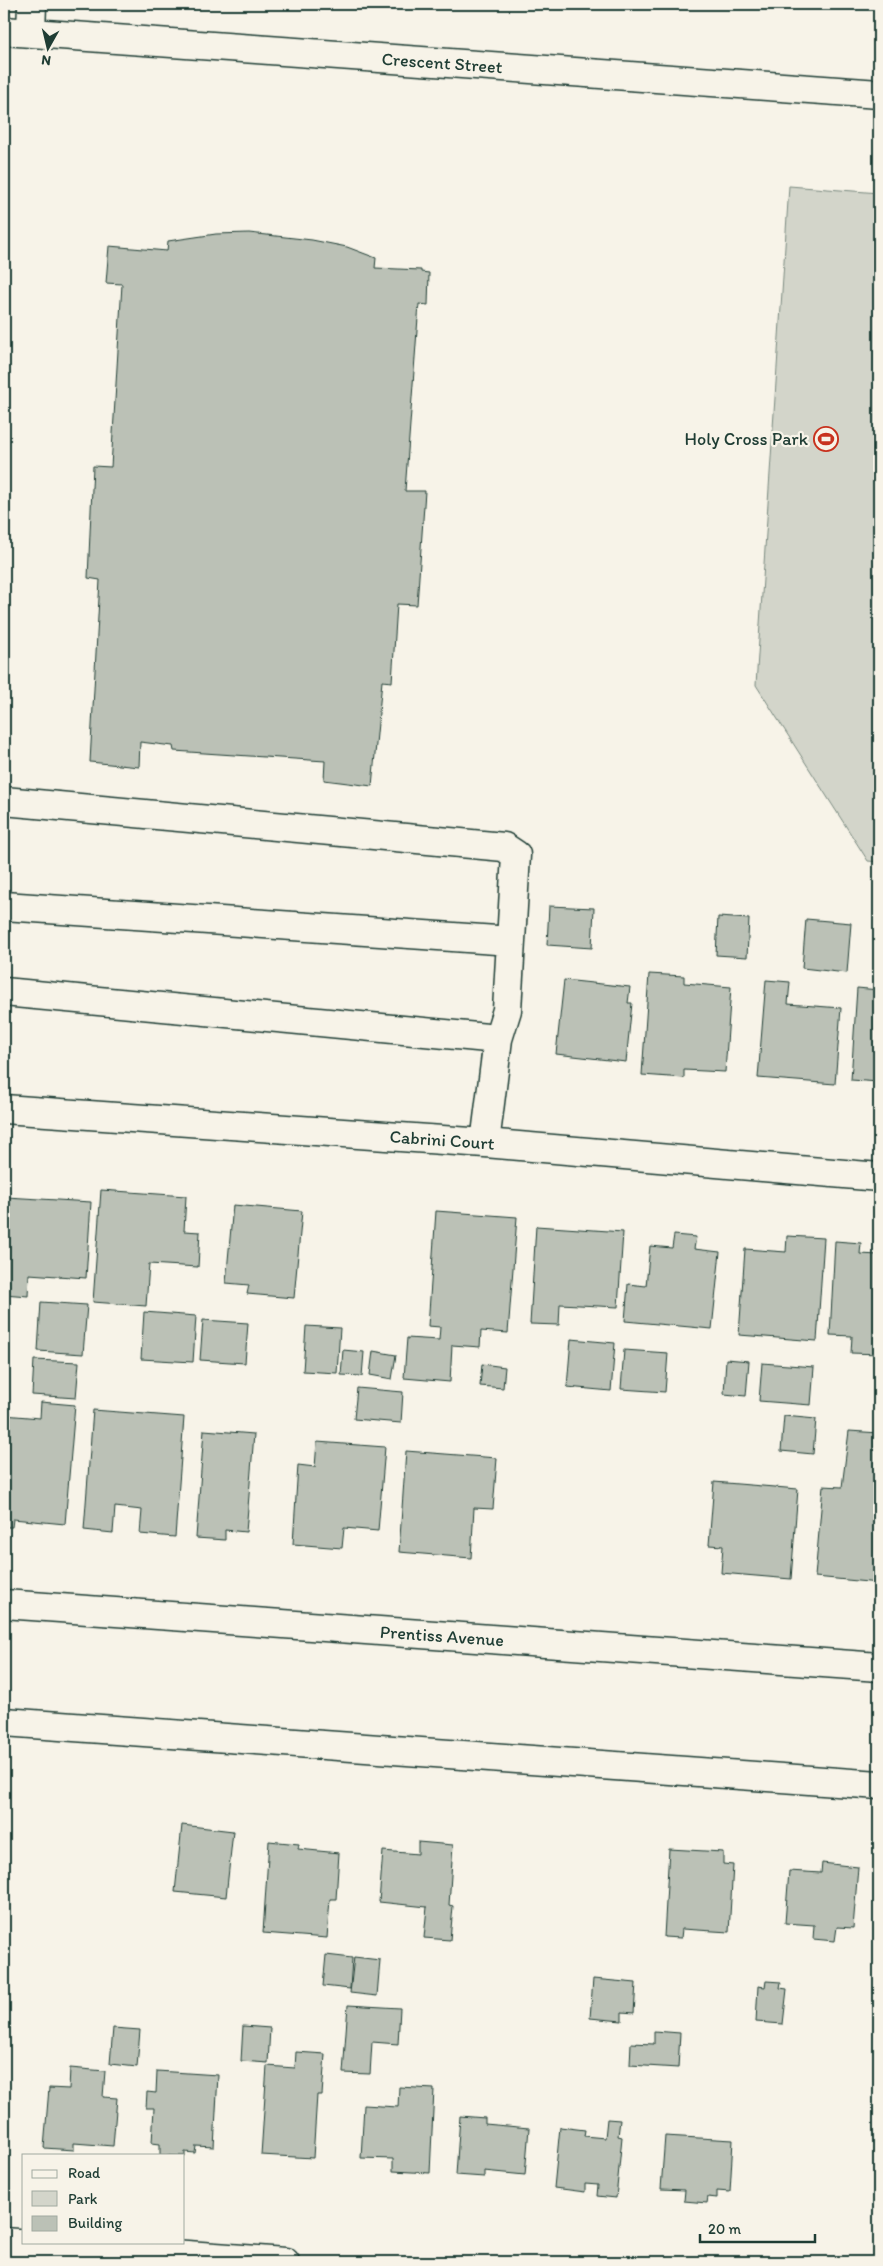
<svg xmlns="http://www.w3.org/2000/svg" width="883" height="2266" viewBox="0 0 883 2266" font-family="Itim,sans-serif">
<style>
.green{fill:#d3d5ca;stroke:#79897f}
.building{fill:#bbc1b6;stroke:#1f3d34}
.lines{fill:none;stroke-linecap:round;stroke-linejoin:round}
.minor-casing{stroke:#1f3d34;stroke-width:31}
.minor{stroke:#f7f3e8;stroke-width:28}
.labels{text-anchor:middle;stroke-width:4.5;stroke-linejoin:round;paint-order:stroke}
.street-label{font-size:18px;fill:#1f3d34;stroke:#f7f3e8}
.poi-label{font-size:18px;fill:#1f3d34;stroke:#f7f3e8;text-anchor:end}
</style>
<rect width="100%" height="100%" fill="#f7f3e8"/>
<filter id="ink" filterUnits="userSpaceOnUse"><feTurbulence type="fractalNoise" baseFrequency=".02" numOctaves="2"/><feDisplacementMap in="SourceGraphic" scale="10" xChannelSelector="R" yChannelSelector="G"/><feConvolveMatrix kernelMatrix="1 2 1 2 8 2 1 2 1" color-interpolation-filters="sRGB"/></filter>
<g filter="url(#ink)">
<path class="green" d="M789 186 879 193V862L868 861 756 685Z"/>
<path class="building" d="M249 233 312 240 347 247 376 258 375 268 421 270V272L429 273 428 305 419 304 405 491H425L417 605 397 604 392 682 382 681 372 786 324 780 325 761 174 751 173 746 140 742 139 767 90 762 100 580 88 578 93 466 111 467 122 284 106 283 109 246 167 251 168 241 216 234Z
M549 906 594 908 592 948 547 945Z
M718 917 749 919 747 957 716 955Z
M806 919 851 923 847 973 802 968Z
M649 974 684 976V983L731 987 725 1072 684 1070V1078L642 1075Z
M564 980 630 987 628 1003H632L626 1062 556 1054Z
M766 980 790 982 788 1004 841 1008 835 1084 758 1078Z
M857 988 879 990V1082L851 1080Z
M101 1190 186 1196 184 1231 200 1232 198 1267 149 1264 146 1306 93 1302Z
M6 1197 91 1202 86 1278 29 1274 28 1296 4 1294Z
M233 1205 302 1211 294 1298 247 1294 249 1285 226 1283Z
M436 1211 517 1217 508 1333 481 1331 480 1347 452 1345 450 1382 404 1378 407 1338 439 1340 440 1327 428 1326Z
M536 1226 623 1232 618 1307 560 1304 559 1325 530 1324Z
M674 1235 696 1237 694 1249 720 1252 712 1329 625 1321 628 1284 646 1286 650 1246 672 1248Z
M787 1236 824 1238 817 1341 739 1335 745 1249 786 1252Z
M835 1241 861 1243 860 1254 879 1255V1354L851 1353 852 1336 830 1335Z
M41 1302 87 1305 83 1354 38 1351Z
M144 1312 196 1316 193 1362 141 1359Z
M203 1320 248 1323 245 1363 200 1360Z
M306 1326 340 1328 337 1373 303 1371Z
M571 1339 615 1343 611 1391 567 1387Z
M343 1350 364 1352 362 1376 341 1375Z
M624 1350 668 1353 665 1392 621 1389Z
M373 1351 396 1355 392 1379 370 1375Z
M726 1359 749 1361 746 1396 724 1394Z
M34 1360 79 1362 76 1398 32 1395Z
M762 1363 814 1367 811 1405 759 1401Z
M482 1364 505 1367 503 1388 480 1386Z
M357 1388 403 1392 401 1423 354 1419Z
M41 1402 75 1405 65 1524 13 1519 12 1527H4V1415L40 1418Z
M93 1410 184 1417 175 1537 140 1534 142 1510 115 1507 113 1533 84 1530Z
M784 1416 816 1419 813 1454 781 1451Z
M204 1430 254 1434 246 1532 225 1530V1540L196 1538Z
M849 1431 879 1433V1583L815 1577 823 1486 842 1487Z
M317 1442 385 1447 378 1531 344 1528 342 1548 293 1544 298 1465 315 1467Z
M406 1451 497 1458 493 1509 474 1508 471 1558 399 1552Z
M714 1482 798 1489 791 1579 721 1573 723 1546 709 1545Z
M182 1825 233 1831 226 1897 175 1892Z
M269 1841 299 1844 298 1849 339 1853 336 1899H330L327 1938 263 1933Z
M418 1842 453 1845 449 1905 453 1906 450 1940 424 1938 427 1907 379 1902 383 1851 418 1854Z
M669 1849 723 1852V1864L733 1865 729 1932 682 1929 681 1938 664 1937Z
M822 1863 858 1867 853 1928 837 1927 835 1941 813 1939 814 1925 785 1923 789 1871 821 1873Z
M326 1955 352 1958 350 1989 323 1986Z
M354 1957 380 1960 377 1996 350 1993Z
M593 1979 636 1983 634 2013 622 2012V2021L590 2018Z
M766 1981 781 1982 780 1988 787 1989 783 2024 756 2022 758 1986 765 1987Z
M348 2005 400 2008 398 2044 372 2042 370 2074 343 2073Z
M243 2026 270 2028 268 2063 241 2061Z
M113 2028 140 2030 137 2067 110 2064Z
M654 2031 680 2033 678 2068 630 2065 631 2043 654 2044Z
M296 2052 325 2054 322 2095H317L313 2158 261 2155 267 2066 295 2068Z
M70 2068 105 2071 103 2097 117 2098 113 2146 74 2143V2150L44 2148 49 2088 69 2089Z
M157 2071 218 2075 214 2147 196 2146 195 2153 185 2152V2156L160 2155V2144L152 2143 154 2108H146L147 2092 156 2093Z
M399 2087 434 2089 430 2173 393 2171V2159L361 2158 364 2105 398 2107Z
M460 2116 485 2118V2124L529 2128 525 2175 484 2171V2177L456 2175Z
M607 2119 620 2120 618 2136 622 2137 616 2198 597 2196 598 2185 585 2184V2192L554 2188 560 2127 585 2130 584 2136 605 2138Z
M665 2136 733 2140 730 2192 717 2191V2198L708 2197 707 2203 684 2201 685 2190 661 2189Z"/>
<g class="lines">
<defs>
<path id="minor" d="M4 31 879 94
M31 33 32 4
M4 801 504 847 516 855 507 1010 498 1039 485 1143
M4 906 511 941
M4 992 498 1039
M4 1109 485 1143 879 1177
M4 1604 879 1667
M4 1722 879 1785
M4 2242 285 2262"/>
</defs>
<use href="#minor" class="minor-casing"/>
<use href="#minor" class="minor"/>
</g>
</g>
<defs>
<symbol id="stadium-ring" viewBox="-11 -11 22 22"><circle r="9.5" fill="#f7f3e8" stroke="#c8321e" stroke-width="1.5"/><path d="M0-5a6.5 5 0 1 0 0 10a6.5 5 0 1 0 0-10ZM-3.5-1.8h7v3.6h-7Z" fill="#c8321e"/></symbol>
</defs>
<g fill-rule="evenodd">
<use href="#stadium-ring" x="812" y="425" width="28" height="28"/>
</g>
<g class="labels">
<g class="street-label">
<text transform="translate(442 63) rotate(4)" y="6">Crescent Street</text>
<text transform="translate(442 1140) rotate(4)" y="6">Cabrini Court</text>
<text transform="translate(442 1636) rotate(4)" y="6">Prentiss Avenue</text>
</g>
<g class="poi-label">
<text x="808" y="445">Holy Cross Park</text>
</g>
</g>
<rect width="883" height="2266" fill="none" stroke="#f7f3e8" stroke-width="20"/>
<rect x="10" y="10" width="863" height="2246" fill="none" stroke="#1f3d34" stroke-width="2" filter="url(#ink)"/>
<rect x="22" y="2154" width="162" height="90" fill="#f7f3e8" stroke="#a1aaa0"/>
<rect x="32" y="2170" width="25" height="8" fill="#f7f3e8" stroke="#a1aaa0"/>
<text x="68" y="2178" font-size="15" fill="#1f3d34">Road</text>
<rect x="32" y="2191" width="25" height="15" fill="#d3d5ca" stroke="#a1aaa0"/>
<text x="68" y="2204" font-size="15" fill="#1f3d34">Park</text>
<rect x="32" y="2216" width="25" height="15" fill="#bbc1b6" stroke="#a1aaa0"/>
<text x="68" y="2228" font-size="15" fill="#1f3d34">Building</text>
<g transform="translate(48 48) rotate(188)" stroke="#f7f3e8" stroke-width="4" paint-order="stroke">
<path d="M0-4L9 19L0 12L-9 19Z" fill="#1f3d34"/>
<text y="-8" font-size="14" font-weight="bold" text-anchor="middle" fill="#1f3d34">N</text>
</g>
<path d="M700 2234v8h115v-8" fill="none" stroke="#1f3d34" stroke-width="2.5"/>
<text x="708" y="2234" font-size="15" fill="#1f3d34" stroke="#f7f3e8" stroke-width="4" paint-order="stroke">20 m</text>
</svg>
